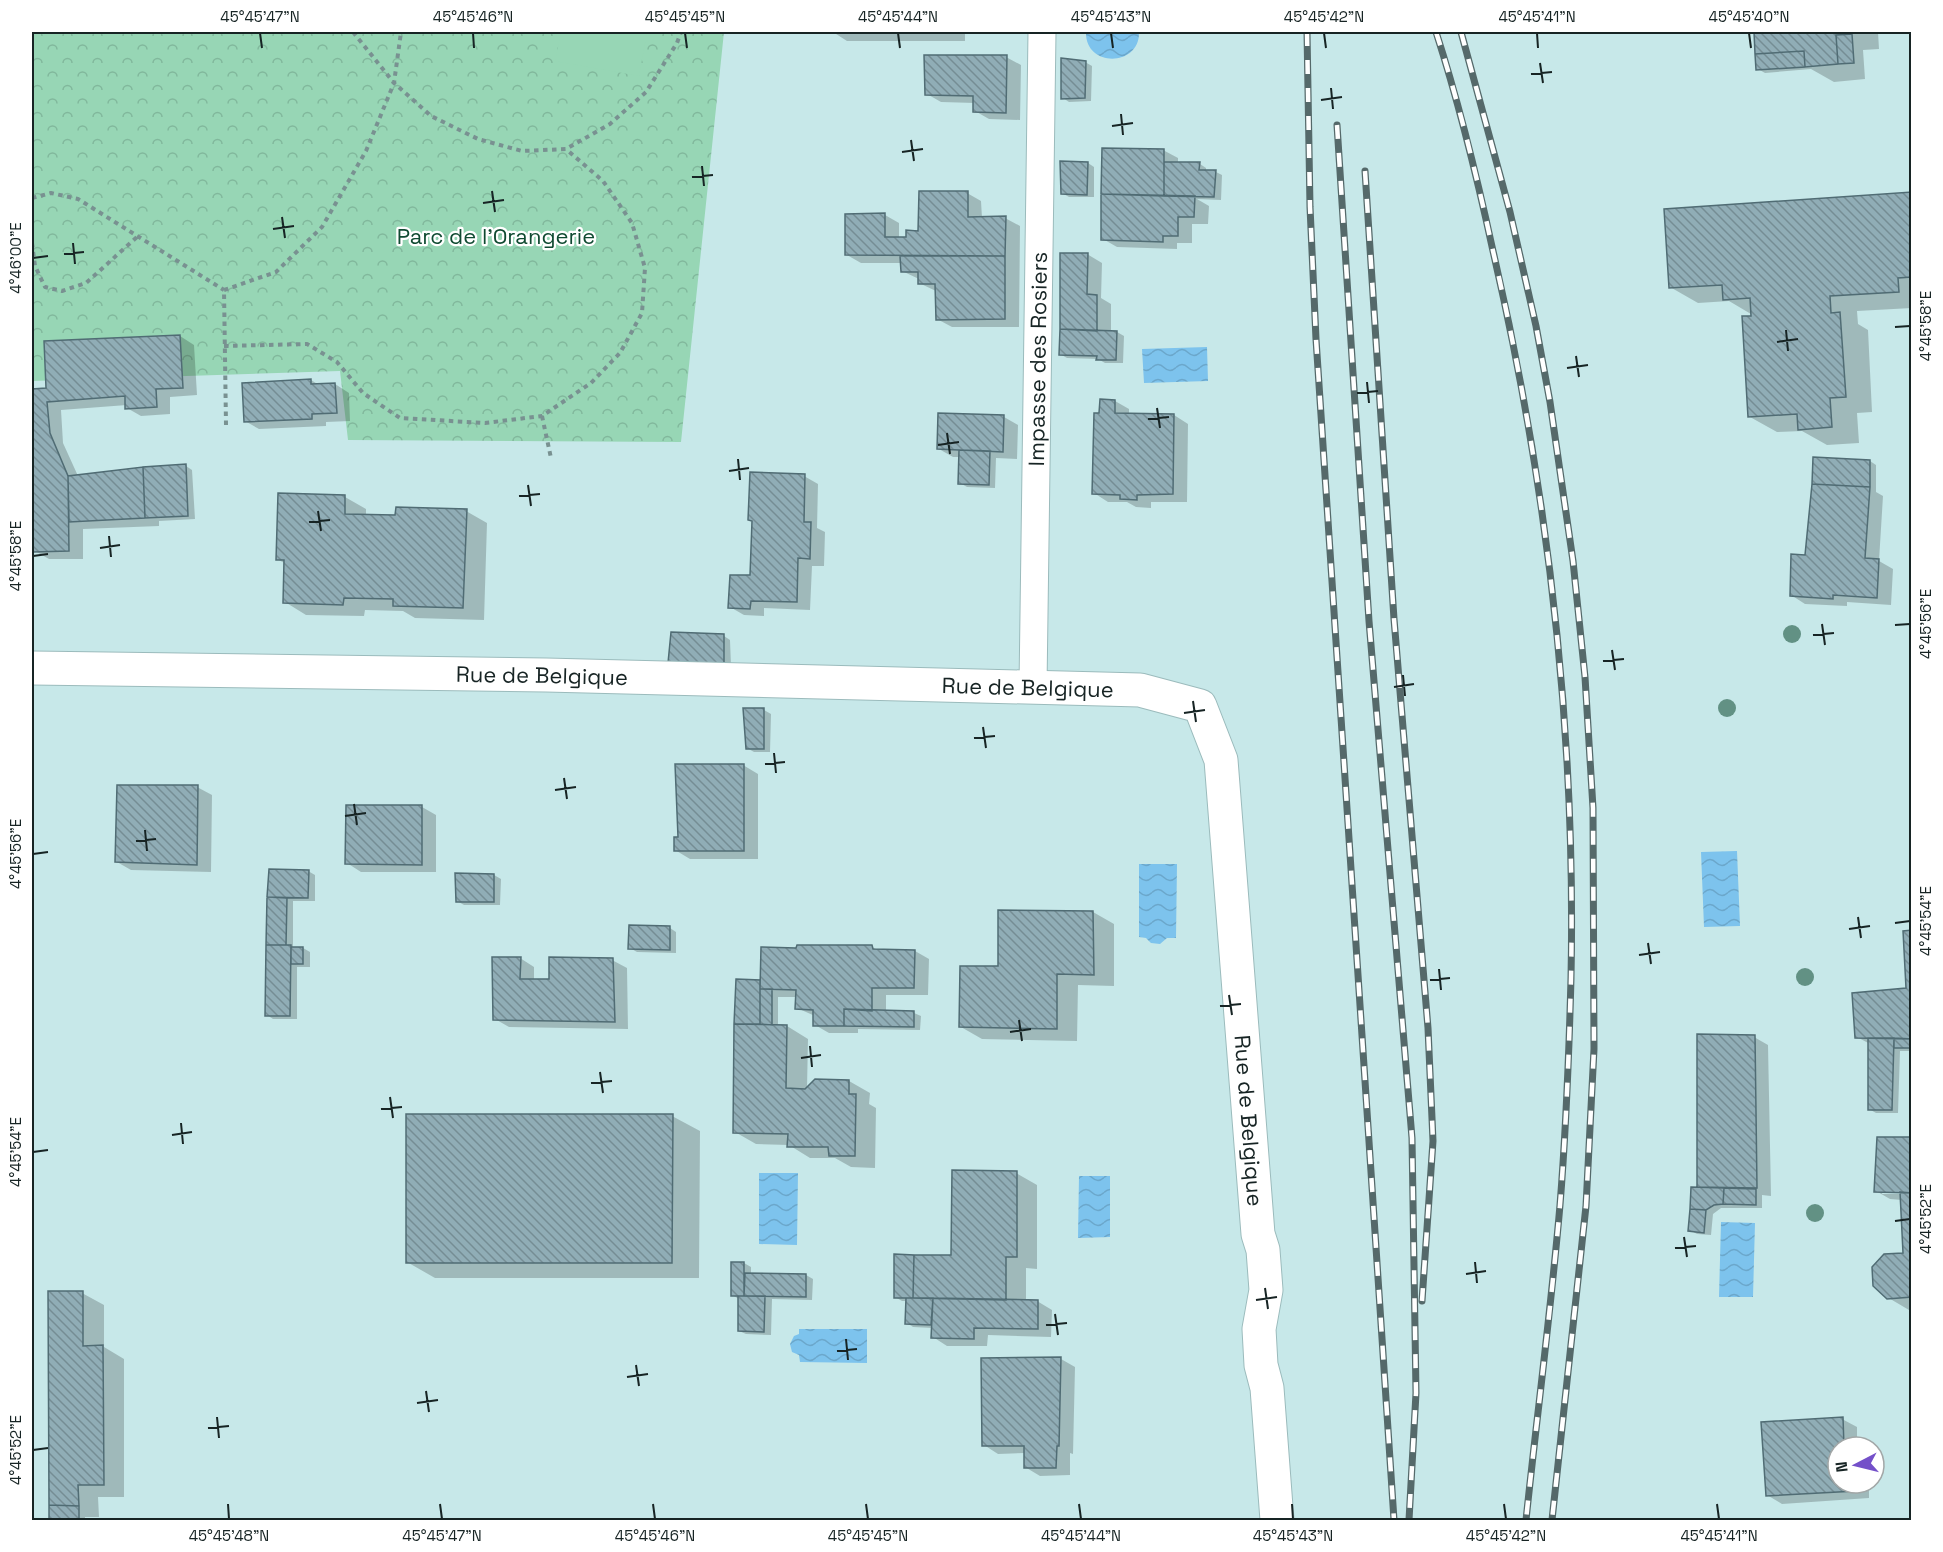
<svg xmlns="http://www.w3.org/2000/svg" width="1943" height="1552" viewBox="0 0 1943 1552" font-family="'Space Grotesk',sans-serif">
<style>
.park{fill:url(#park-crowns)}
.garden{fill:#97d6b5}
.water{fill:url(#water-waves)}
.shadow{fill:#0003;fill-rule:evenodd}
.building{fill:url(#building-back-hatch);stroke:#506c74;stroke-width:1.5}
.lines{fill:none;stroke-linecap:round;stroke-linejoin:round}
.service-casing{stroke:#9bbbbc;stroke-width:29}
.minor-casing{stroke:#9bbbbc;stroke-width:35}
.path{stroke:#799191;stroke-width:4;stroke-dasharray:4.5 4.5;stroke-linecap:butt}
.service{stroke:#fff;stroke-width:27}
.minor{stroke:#fff;stroke-width:33}
.rail-casing{stroke:#55696a;stroke-width:7}
.rail{stroke:#fff;stroke-width:4.5;stroke-dasharray:14;stroke-linecap:butt}
.tree{fill:#629184}
.ticks{fill:none;stroke:#172424;stroke-width:2}
.labels{text-anchor:middle;stroke-width:4.5;stroke-linejoin:round;paint-order:stroke}
.park-label{font-size:22px;fill:#0f4a31;stroke:#fff}
.street-label{font-size:22px;fill:#172424;stroke:#fff}
.neatline{fill:none;stroke:#172424;stroke-width:2}
.ticks-label{font-size:15px;text-anchor:middle;fill:#172424}
</style>
<defs>
<pattern id="park-crowns" width="20" height="18" patternUnits="userSpaceOnUse" patternTransform="scale(1.5)"><rect width="20" height="18" fill="#97d6b5"/><path d="M2 6a3 3 0 1 1 6 0M12 15a3 3 0 1 1 6 0" fill="none" stroke="#81b89c"/></pattern>
<pattern id="water-waves" width="16" height="10" patternUnits="userSpaceOnUse" patternTransform="scale(1.5)"><rect width="16" height="10" fill="#7dc3ed"/><path d="M0 5q4-4 8 0t8 0" fill="none" stroke="#6ba7cb"/></pattern>
<pattern id="building-back-hatch" width="6" height="6" patternUnits="userSpaceOnUse" patternTransform="scale(1.5)"><rect width="6" height="6" fill="#90adb6"/><path d="M-1 5l2 2M0 0l6 6M5-1l2 2" fill="none" stroke="#758d94"/></pattern>
</defs>
<rect width="100%" height="100%" fill="#c7e8e9"/>
<path class="park" d="M32 32H724L681 442 348 440 340 371 32 381Z"/>
<path class="garden" d="M561 32H647L639 76 555 61Z"/>
<path class="water" d="M1086 32H1139C1140 67 1085 68 1086 32Z
M1207 347 1208 381 1144 383 1142 349Z
M1737 851 1740 926 1704 927 1701 852Z
M1139 864H1177L1176 938H1167L1160 944 1151 943 1146 938 1139 937Z
M759 1173H798L797 1245 759 1244Z
M1079 1176H1110V1237L1078 1238Z
M1721 1222 1755 1223 1753 1297H1719Z
M799 1329H867V1363L800 1362 799 1355 792 1352 790 1344 794 1336 799 1334Z"/>
<path class="shadow" d="M833 32H965V41H847Z
M1755 32H1878L1879 49 1863 50 1865 79 1834 82 1811 69 1765 73 1758 69Z
M1006 57 1021 65 1020 120 989 119 975 111V103L941 102 927 94Z
M1085 62 1092 66 1091 101 1069 102 1063 98Z
M1163 150 1178 158V164H1200L1206 168V172H1216L1222 175 1221 200 1197 199 1209 206 1208 224H1192V243H1177V249L1117 247 1103 239Z
M1088 163 1094 167V197H1069L1062 193Z
M967 193 981 201 982 218H1005L1020 226 1019 327H952L937 319 936 291 919 283V279L902 271V263H861L847 255 885 215 899 223V238H907L920 232Z
M1912 194V308L1857 311 1858 324 1868 330 1872 412 1857 413 1859 443 1827 445 1802 431 1777 432 1750 417 1756 317 1729 301 1698 303 1670 287Z
M1087 254 1102 263 1101 298 1111 304V332H1117L1124 336 1123 363H1105L1098 359 1067 358 1060 354Z
M180 336 194 345 197 395 170 397V414L141 416 127 408V405L61 410 63 443 78 476 186 466 192 470 195 519 159 521V526L83 529V559H49L35 551 32 534V391L47 390Z
M311 380 319 385 335 384 349 393 350 421 326 422V426L259 429 245 421Z
M1115 401 1129 409V415H1174L1188 424 1187 502H1151V508L1136 507 1127 502H1108L1094 493 1100 415Z
M1004 417 1018 425 1017 459 996 458 995 488 967 487 960 483 961 457H953L939 449Z
M1870 461 1876 465V492L1883 496 1879 561 1893 569 1891 605 1847 602V606L1805 604 1791 595 1806 556Z
M804 476 818 484 817 528 825 532 824 566H812L810 610 764 608V616L744 615 730 607 752 577Z
M345 497 366 509V516L397 517 466 511 487 523 484 620 415 618 403 611 365 610 364 616 306 615 285 602 286 564 277 559Z
M724 636 730 640 731 666H676Z
M745 709 764 710 771 714 770 752H754L747 748Z
M743 765 758 774V859H690L675 850 680 838Z
M197 787 212 795 211 872 131 870 117 862Z
M348 806 422 807 436 815V872H361L347 863Z
M270 870 308 871 315 875V901H293V947L303 948 310 952V967H297V1019H273L267 1015Z
M494 875 501 879 500 905H464L457 901Z
M1000 911 1093 912 1114 924V986L1078 985 1077 1041 982 1039 961 1027 1000 968Z
M670 928 676 932V953L637 952 630 948Z
M1912 932V1051H1900L1898 1113H1876L1869 1109 1870 1044 1857 1037 1907 989Z
M872 947 878 950 915 951 929 959 928 995H886V1012L914 1013 921 1016 920 1030 858 1029V1033H829L815 1025V1016L797 1008V997H778V1026H787L808 1039 807 1089 849 1081 870 1093 869 1104 876 1108 875 1168 851 1167 835 1158H810L789 1145 756 1144 735 1132 737 981 762 982Z
M520 958 534 967V980H551L612 960 627 968 628 1029 509 1027 495 1019Z
M1754 1037 1768 1045 1771 1196 1762 1195V1208H1721L1713 1214 1711 1235 1697 1234 1690 1230 1704 1189 1699 1186Z
M672 1116 700 1131 699 1278H435L407 1262Z
M1912 1139V1310H1909L1887 1297 1905 1255 1902 1200 1890 1199 1876 1191ZM1883 1191H1902V1194H1882Z
M1016 1173 1037 1185V1269L1026 1268V1301H1037L1052 1310 1051 1337 988 1335 987 1346H947L933 1337V1328L913 1327 907 1323V1301H902L895 1297 953 1257Z
M744 1263 751 1267V1274L806 1275 813 1279 812 1300 772 1299 771 1335 746 1334 739 1331V1299L732 1295Z
M82 1293 104 1305V1347L124 1359V1497H98L99 1517H85V1520H50V1507Z
M1061 1359 1075 1367 1073 1454 1070 1453V1475L1040 1476 1025 1467V1453L998 1454 984 1445Z
M1842 1419 1857 1427V1447H1838V1483H1869V1498L1782 1504 1767 1495Z"/>
<path class="building" d="M832 32H951V33H832Z
M1754 32H1852V34L1836 35 1838 64 1805 67 1804 51 1755 54Z
M1852 34 1854 63 1838 64 1836 35Z
M1804 51 1805 67 1756 70 1755 54Z
M924 55H1007L1006 113 973 112V96L925 95Z
M1061 58 1086 61 1085 98 1061 99Z
M1102 148 1164 149V196L1101 194Z
M1060 161 1088 162 1087 195 1061 194Z
M1164 162H1200L1199 170H1216L1214 197 1164 196Z
M919 191H968V217L1006 216 1005 256 845 255V214L885 213V237H906V230L918 231Z
M1912 192V277L1898 278 1899 292 1830 296 1831 313 1840 312 1846 397 1830 398 1832 427 1798 430 1797 414 1748 417 1742 316H1751L1750 298 1723 300 1722 285 1669 288 1664 209Z
M1101 194 1195 196 1194 217H1178V236H1163V242L1101 240Z
M1060 253H1088L1087 294 1097 295V331L1060 329Z
M900 256H1005V319L936 320 935 284H918V272H901Z
M1060 329 1117 331 1116 360H1096L1097 356 1059 355Z
M180 335 183 388 156 389 157 407 125 409V396L47 402 50 433 68 476 69 551 33 552 32 542V389L46 388 44 341Z
M311 379V384L335 383 337 413 312 414V419L244 422 242 383Z
M1100 399 1115 400V413L1174 414 1173 494 1137 495V500L1120 499V495L1092 494 1094 413H1099Z
M938 413 1004 415 1003 452 937 449Z
M959 450 990 451 989 485 958 484Z
M1813 457 1870 460V487L1812 484Z
M186 464 188 516 145 518 143 467Z
M143 467 145 518 69 522 68 476Z
M750 472 805 474 804 522H811L810 559 798 558 797 602 751 601 750 609 728 608 730 575H750L752 521 748 520Z
M1812 484 1870 487 1865 558 1879 559 1877 598 1833 595V599L1790 596 1791 554 1805 555Z
M278 493 345 495V514L395 515 396 507 467 509 463 608 393 606V599L344 598 343 605 283 603 284 560H276Z
M671 632 724 634V663H668Z
M743 708H764V749H746Z
M675 764H744V851H674V837H678Z
M117 785H198L197 865 115 862Z
M346 805H422V865L345 864Z
M269 869 309 870 308 898 267 897Z
M455 873 494 874V902H456Z
M267 897 287 898 286 945H266Z
M998 910 1093 911 1094 975 1057 974V1029L959 1027 960 966H998Z
M629 925 670 926V950L628 949Z
M1912 930V1039L1855 1038 1852 993 1906 988 1903 931Z
M266 945H291L290 1016H265Z
M797 945H872L873 949 915 950 914 988H872V1011L844 1009V1026H813V1010L795 1009 796 990 760 989 761 947 796 948Z
M291 947H303V964H291Z
M492 957H521L520 979H549V957L613 958 615 1022 493 1020Z
M736 979 760 980V1024H734Z
M760 989H772V1025L760 1024Z
M844 1009 914 1011V1027L844 1026Z
M734 1024 787 1025 786 1088 805 1089 815 1079 849 1080V1094H856L855 1156H829L828 1147H787L788 1134 733 1133Z
M1697 1034 1755 1035 1757 1188 1697 1187Z
M1868 1038H1894L1892 1110H1868Z
M1894 1038 1912 1039V1048H1894Z
M406 1114H673L672 1263H406Z
M1877 1137H1912V1193L1874 1192Z
M952 1170 1017 1171V1257H1006V1300L913 1298 914 1255H951Z
M1691 1187 1724 1188 1723 1204 1714 1205 1706 1210 1690 1209Z
M1724 1188 1756 1189V1205L1723 1204Z
M1900 1192 1912 1193V1297L1887 1299 1873 1286 1872 1267 1884 1254 1903 1253Z
M1690 1209 1706 1210 1704 1233 1688 1231Z
M894 1254 914 1255 913 1298H894Z
M731 1262H744V1296H731Z
M745 1273 806 1274V1297L744 1296Z
M48 1291H83V1346L103 1345 104 1485H78L79 1506 49 1505Z
M738 1296H765L764 1332 738 1331Z
M906 1298H933L931 1325 905 1324Z
M933 1298 1038 1300V1329L974 1328V1339L931 1338Z
M1061 1357 1059 1446H1057L1056 1468H1024V1446H982L981 1358Z
M1843 1417 1844 1447H1838V1483H1855L1856 1491 1766 1496 1761 1422Z
M49 1505 79 1506V1520H49Z"/>
<g class="lines">
<defs>
<g id="service">
<path id="s1" d="M1033 687 1042 32"/>
</g>
<g id="minor">
<path id="s2" d="M32 668 546 675 1140 690 1200 706 1221 760 1258 1234 1263 1250 1266 1290 1259 1329 1261 1365 1267 1388 1277 1520"/>
</g>
</defs>
<use href="#service" class="service-casing"/>
<use href="#minor" class="minor-casing"/>
<path class="path" d="M353 32 394 83 431 116 478 139 522 151 566 149 610 124 646 92 677 43 681 32
M32 198 51 193 78 199 224 290
M32 243 35 266 45 287 62 291 86 283 137 237
M224 346 307 344 337 362 363 393 400 418 485 423 542 416 591 383 620 353 642 313 645 268 632 223 603 181 566 149
M542 416 551 458
M226 425 224 290 276 272 322 227 366 151 394 83 401 32"/>
<use href="#service" class="service"/>
<use href="#minor" class="minor"/>
<defs>
<path id="rail" d="M1307 32 1310 207 1316 339 1394 1520
M1436 32C1459 103 1477 177 1493 251 1548 489 1576 734 1571 978 1569 1054 1566 1130 1560 1205 1551 1310 1537 1415 1526 1520
M1461 32 1510 212 1536 326 1550 402 1573 561 1585 677 1593 808 1594 1049 1586 1206 1552 1520
M1337 125 1369 621 1412 1138 1416 1393 1409 1520
M1365 171 1394 619 1428 1028 1433 1141 1422 1301"/>
</defs>
<use href="#rail" class="rail-casing"/>
<use href="#rail" class="rail"/>
</g>
<g class="tree">
<circle cx="1792" cy="634" r="9"/>
<circle cx="1727" cy="708" r="9"/>
<circle cx="1805" cy="977" r="9"/>
<circle cx="1815" cy="1213" r="9"/>
</g>
<path class="ticks" d="M260 33 262 48M473 33 474 48M685 33 687 48M898 33 900 48M1111 33 1113 48M1324 33 1326 48M1537 33 1538 48M1749 33 1751 48M1540 63 1543 83M1531 74 1552 72M1331 88 1333 109M1321 100 1342 97M1121 114 1123 135M1112 126 1133 123M911 140 914 161M902 152 923 149M702 166 704 186M692 177 713 175M492 191 495 212M483 203 504 200M282 217 285 238M273 229 294 226M73 243 75 264M64 254 84 252M33 258 48 256M1895 327 1910 326M1786 330 1788 351M1777 342 1798 339M1576 356 1579 377M1567 368 1588 365M1367 382 1369 403M1357 393 1378 391M1157 408 1160 428M1148 419 1169 417M947 433 950 454M938 445 959 442M738 459 740 480M729 471 749 468M528 485 531 506M519 496 540 494M318 511 321 531M309 522 330 520M109 536 111 557M100 548 120 545M33 556 48 554M1822 624 1825 645M1895 625 1910 624M1813 635 1834 633M1612 650 1615 670M1603 661 1624 659M1403 675 1405 696M1394 687 1414 684M1193 701 1196 722M1184 713 1205 710M983 727 986 748M974 738 995 736M774 753 776 773M765 764 785 762M564 778 567 799M555 790 576 787M354 804 357 825M345 816 366 813M145 830 147 851M136 841 156 839M33 854 48 852M1858 917 1861 938M1895 923 1910 921M1849 929 1870 926M1648 943 1651 964M1639 955 1660 952M1439 969 1441 990M1430 980 1450 978M1229 995 1232 1015M1220 1006 1241 1004M1019 1020 1022 1041M1010 1032 1031 1029M810 1046 812 1067M801 1058 821 1055M600 1072 603 1093M591 1083 612 1081M390 1097 393 1118M381 1109 402 1107M181 1123 183 1144M172 1135 192 1132M33 1152 48 1150M1895 1221 1910 1219M1684 1237 1687 1257M1675 1248 1696 1246M1475 1262 1477 1283M1466 1274 1486 1271M1265 1288 1268 1309M1256 1300 1277 1297M1055 1314 1058 1335M1046 1325 1067 1323M846 1339 848 1360M837 1351 857 1349M636 1365 639 1386M627 1377 648 1374M426 1391 429 1412M417 1403 438 1400M217 1417 219 1438M208 1428 229 1426M33 1450 48 1448M228 1504 229 1519M440 1504 442 1519M653 1504 655 1519M866 1504 868 1519M1079 1504 1081 1519M1292 1504 1293 1519M1504 1504 1506 1519M1717 1504 1719 1519"/>
<g class="labels">
<g class="park-label">
<text x="496" y="244">Parc de l'Orangerie</text>
</g>
<g class="street-label">
<text dy="8" stroke="none"><textPath href="#s1" startOffset="328">Impasse des Rosiers</textPath></text>
<text dy="8" stroke="none"><textPath href="#s2" startOffset="510">Rue de Belgique</textPath></text>
<text dy="8" stroke="none"><textPath href="#s2" startOffset="996">Rue de Belgique</textPath></text>
<text dy="8" stroke="none"><textPath href="#s2" startOffset="1590">Rue de Belgique</textPath></text>
</g>
</g>
<rect width="1943" height="1552" fill="none" stroke="#ffffff" stroke-width="66"/>
<g transform="translate(1856 1465) rotate(263)"><circle r="28" fill="#ffffff" stroke="#a2a7a7" stroke-width="1.5"/>
<path d="M0-4.5L10 22L0 15L-10 22Z" fill="#7450c9"/>
<text y="-9" font-size="16" font-weight="bold" text-anchor="middle" fill="#172424">N</text>
</g>
<rect x="33" y="33" width="1877" height="1486" class="neatline"/>
<g class="ticks-label">
<text x="260" y="22">45°45'47"N</text>
<text x="473" y="22">45°45'46"N</text>
<text x="685" y="22">45°45'45"N</text>
<text x="898" y="22">45°45'44"N</text>
<text x="1111" y="22">45°45'43"N</text>
<text x="1324" y="22">45°45'42"N</text>
<text x="1537" y="22">45°45'41"N</text>
<text x="1749" y="22">45°45'40"N</text>
<text transform="translate(16 258) rotate(-90)" y="5">4°46'00"E</text>
<text transform="translate(1926 326) rotate(-90)" y="5">4°45'58"E</text>
<text transform="translate(16 556) rotate(-90)" y="5">4°45'58"E</text>
<text transform="translate(1926 624) rotate(-90)" y="5">4°45'56"E</text>
<text transform="translate(16 854) rotate(-90)" y="5">4°45'56"E</text>
<text transform="translate(1926 921) rotate(-90)" y="5">4°45'54"E</text>
<text transform="translate(16 1152) rotate(-90)" y="5">4°45'54"E</text>
<text transform="translate(1926 1219) rotate(-90)" y="5">4°45'52"E</text>
<text transform="translate(16 1450) rotate(-90)" y="5">4°45'52"E</text>
<text x="229" y="1541">45°45'48"N</text>
<text x="442" y="1541">45°45'47"N</text>
<text x="655" y="1541">45°45'46"N</text>
<text x="868" y="1541">45°45'45"N</text>
<text x="1081" y="1541">45°45'44"N</text>
<text x="1293" y="1541">45°45'43"N</text>
<text x="1506" y="1541">45°45'42"N</text>
<text x="1719" y="1541">45°45'41"N</text>
</g>
</svg>
